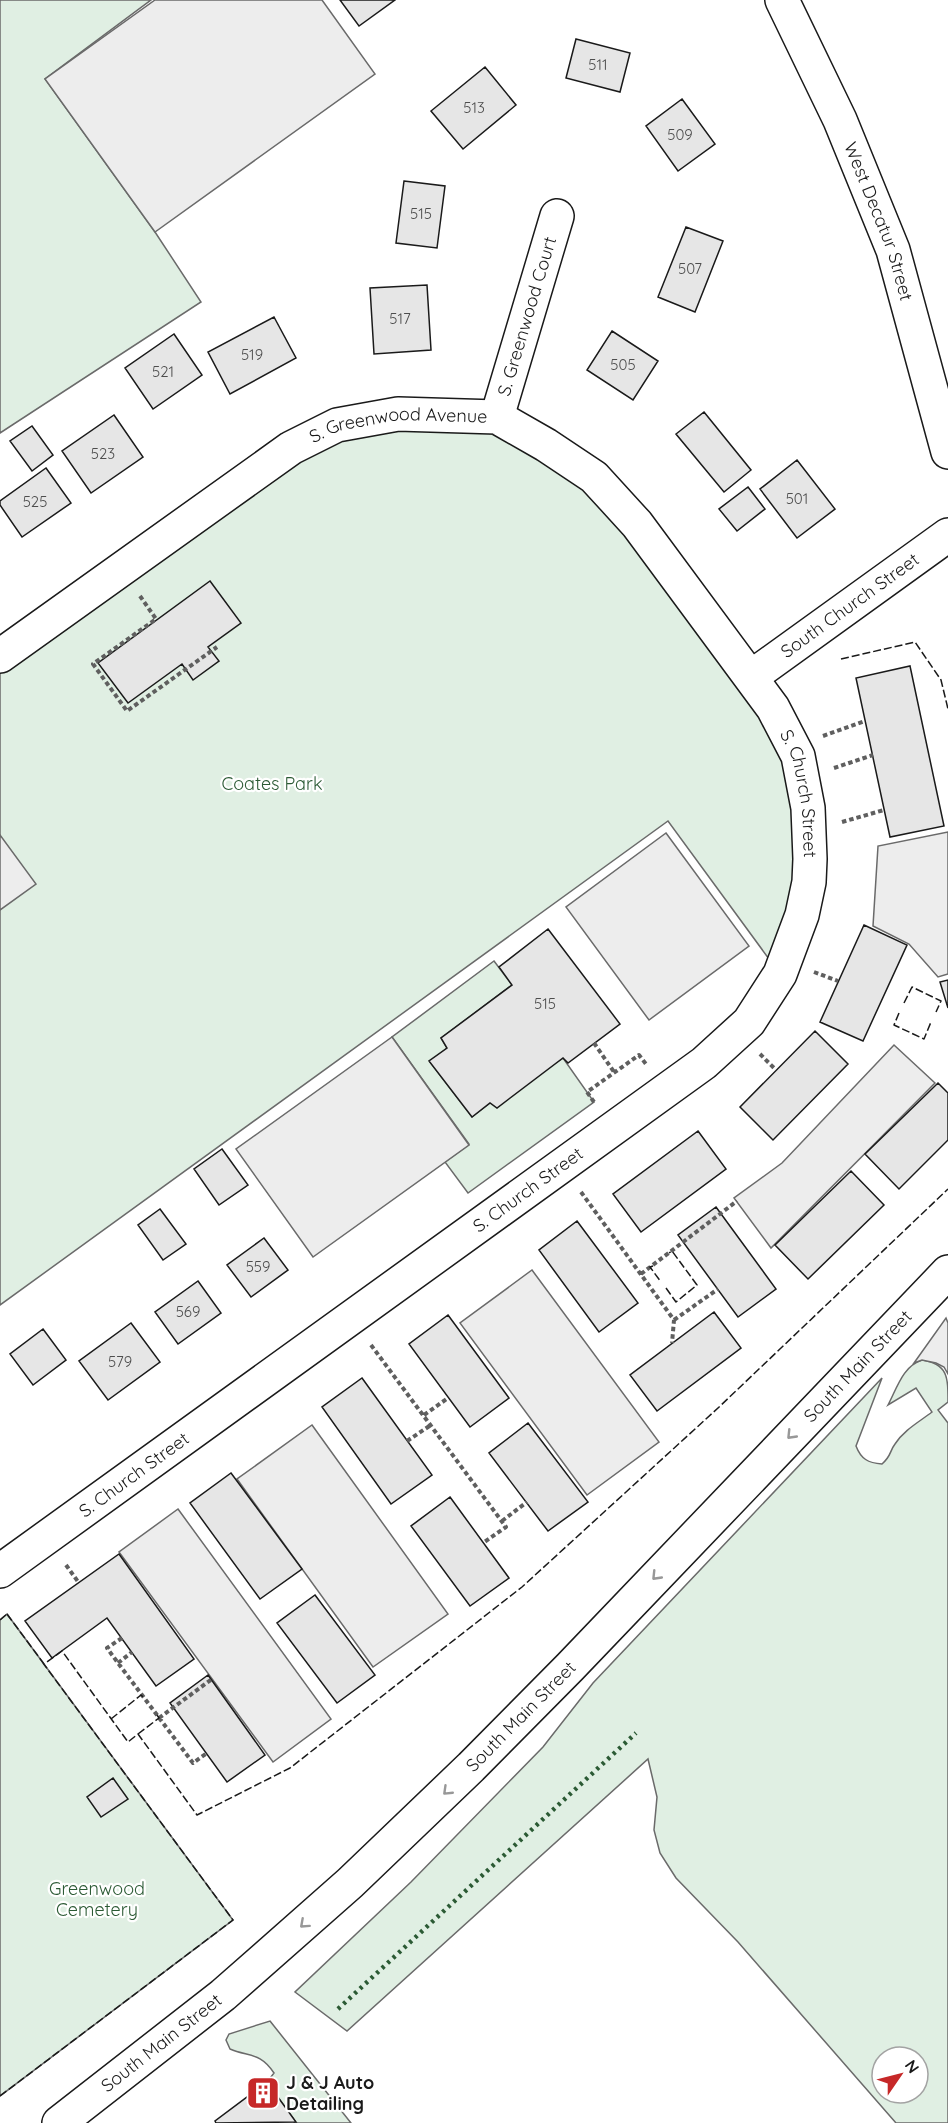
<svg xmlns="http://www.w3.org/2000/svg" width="948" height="2123" viewBox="0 0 948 2123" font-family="Quicksand,sans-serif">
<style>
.green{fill:#e0efe3;stroke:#6a6a6a;stroke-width:1.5;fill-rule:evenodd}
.parking{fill:#ededed;stroke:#6a6a6a;stroke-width:1.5}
.building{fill:#e6e6e6;stroke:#1a1a1a;stroke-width:1.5}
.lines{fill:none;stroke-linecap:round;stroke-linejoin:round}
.minor-casing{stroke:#1a1a1a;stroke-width:36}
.major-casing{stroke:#1a1a1a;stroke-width:36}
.path{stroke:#5f5f5f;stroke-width:4;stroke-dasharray:4.5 3;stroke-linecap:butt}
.minor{stroke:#fff;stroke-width:33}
.major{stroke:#fff;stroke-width:33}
.hedge{stroke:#2b5a34;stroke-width:4.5;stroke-dasharray:3 4.5;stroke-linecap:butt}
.fence{stroke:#1a1a1a;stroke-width:1.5;stroke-dasharray:8 3;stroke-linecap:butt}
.oneway{stroke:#989898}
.labels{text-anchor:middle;stroke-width:4.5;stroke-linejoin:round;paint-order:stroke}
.number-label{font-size:15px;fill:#4d4d4d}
.street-label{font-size:18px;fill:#1a1a1a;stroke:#fff}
.park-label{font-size:18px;fill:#2b5a34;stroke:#fff}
.poi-label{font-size:18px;font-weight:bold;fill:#1a1a1a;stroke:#fff;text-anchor:start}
</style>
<rect width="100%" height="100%" fill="#fff"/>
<path class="green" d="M0 0H151L45 79 155 232 201 302 0 433Z
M497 417 594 477 773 708 808 808 780 974 668 821 0 1305V656L337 425Z
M494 961 512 985 441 1038 447 1048 430 1062 472 1117 490 1103 563 1058 594 1102 468 1193 445 1162 469 1144 392 1037Z
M922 1360C948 1364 948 1377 948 1402L938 1410 948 1423V2123H896L738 1942 676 1878 660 1853 654 1830 657 1797 648 1759 347 2031 295 1992 411 1882 543 1747 593 1683 882 1378 856 1446C861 1459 868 1463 882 1464 892 1455 889 1452 895 1444 904 1430 919 1422 932 1412L916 1388 888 1405C897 1388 903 1366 922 1360ZM882 2057H918V2093H882Z
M7 1614 233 1920 0 2096V1620Z
M270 2021 351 2123H294L295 2121 267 2082 274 2073C260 2052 249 2057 230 2049L226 2040 229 2034Z"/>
<path class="parking" d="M155 0H322L375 74 155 232 45 79Z
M948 832V974L938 977 909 944 873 926 878 846Z
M666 833 749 946 649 1020 566 907Z
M0 835 36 884 0 910Z
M392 1037 469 1145 313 1257 236 1149Z
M894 1045 935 1083 771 1248 734 1198 782 1163Z
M532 1270 659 1442 587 1495 460 1323Z
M946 1318 948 1323V1374L944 1367 936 1363 922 1360 914 1363Z
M312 1425 448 1614 373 1667 237 1479Z
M178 1509 331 1719 273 1762 119 1552Z"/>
<path class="building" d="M340 0H395L359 26Z
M576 39 630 53 620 92 566 78Z
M485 67 516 105 463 149 431 111Z
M682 99 715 144 678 171 646 126Z
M404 181 445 186 437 248 396 243Z
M686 227 723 241 695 312 658 297Z
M427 285 431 350 374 354 370 288Z
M274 317 296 358 230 394 208 352Z
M612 331 658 361 633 400 587 370Z
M174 334 202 375 153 409 125 368Z
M704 412 751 470 724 492 676 434Z
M114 415 143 457 91 493 62 451Z
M32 426 53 455 32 471 10 441Z
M797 460 835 509 797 538 760 489Z
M46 468 71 503 22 537 0 505V501Z
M748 487 765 509 737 531 719 509Z
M210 581 241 623 208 647 219 661 193 680 182 664 128 703 98 663Z
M910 666 944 826 890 837 856 678Z
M864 925 907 945 863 1041 820 1022Z
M548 929 620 1024 568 1063 563 1058 497 1108 490 1103 472 1117 429 1061 447 1048 441 1038 512 985 499 967Z
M948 980V1008L940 982Z
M815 1031 848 1064 773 1140 740 1107Z
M938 1083 948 1093V1140L899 1189 865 1154Z
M698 1131 726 1169 641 1232 613 1194Z
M222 1149 248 1185 219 1205 194 1169Z
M851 1171 884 1205 808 1279 775 1245Z
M716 1207 776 1289 738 1317 678 1235Z
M160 1209 186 1244 163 1260 138 1225Z
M577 1221 638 1303 599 1332 539 1250Z
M264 1238 288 1270 251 1297 227 1265Z
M198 1281 221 1313 178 1344 155 1312Z
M714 1312 741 1348 657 1411 630 1375Z
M448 1315 509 1398 470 1427 409 1344Z
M131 1323 160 1362 108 1400 79 1361Z
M43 1329 66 1360 33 1385 10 1354Z
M362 1378 432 1475 391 1504 322 1407Z
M528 1423 588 1502 548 1531 489 1453Z
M231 1473 302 1569 260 1599 190 1503Z
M450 1497 509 1578 470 1606 411 1526Z
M119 1554 194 1659 156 1686 107 1618 52 1658 25 1621Z
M315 1595 375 1675 337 1703 277 1623Z
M208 1675 265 1755 227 1782 170 1703Z
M113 1778 128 1799 101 1817 87 1797Z
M267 2082 296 2122 216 2123 215 2121Z"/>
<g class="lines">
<defs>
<g id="minor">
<path id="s1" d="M782 0 840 120 893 250 948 452"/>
<path id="s2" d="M497 417 557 216"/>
<path id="s3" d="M0 656 291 448 337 425 398 414 497 417 546 445 594 477 637 524 773 708 798 756 808 808 810 859 809 882 802 915 780 974 749 1022 704 1063 0 1571"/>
<path id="s4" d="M751 677 948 535"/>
</g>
<g id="major">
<path id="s5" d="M59 2123 223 1995 350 1883 471 1767 570 1667 948 1272"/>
</g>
</defs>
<use href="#minor" class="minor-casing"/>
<use href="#major" class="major-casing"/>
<path class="path" d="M140 596 156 619 93 664 127 711 217 647
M823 736 865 721
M834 768 873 755
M842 822 884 810
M814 972 838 981
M594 1043 614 1072
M760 1054 776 1070
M594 1102 587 1092 639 1055 646 1064
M581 1192 674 1320 672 1343
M641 1274 737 1201
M674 1320 718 1289
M371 1345 506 1527 483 1543
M424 1415 448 1398
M407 1441 431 1425
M502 1521 527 1502
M66 1565 79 1583
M122 1638 107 1648 118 1663 193 1763 207 1753
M118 1663 132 1652
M159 1718 212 1679"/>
<use href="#minor" class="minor"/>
<use href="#major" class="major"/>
<path class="hedge" d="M338 2009 636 1733"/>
<path class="fence" d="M841 659 915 642 941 680 948 709
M904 1003 912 987 941 1001 936 1012
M899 1013 894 1025 924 1039 931 1022
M653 1266 650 1267 661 1282
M666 1288 676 1302 697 1285 672 1251 669 1253
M7 1614 44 1664 62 1651 128 1742 138 1734 197 1815 290 1768 522 1587 718 1408 948 1189
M0 1620 7 1614 9 1617
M111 1719 141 1695 143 1697
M138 1734 159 1718 157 1715
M0 2096 233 1920 43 1663"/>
</g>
<defs><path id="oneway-chevron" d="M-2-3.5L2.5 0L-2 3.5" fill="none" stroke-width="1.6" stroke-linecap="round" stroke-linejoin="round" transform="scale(1.5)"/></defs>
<g class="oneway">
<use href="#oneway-chevron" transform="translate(791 1435) rotate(134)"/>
<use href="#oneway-chevron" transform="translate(656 1576) rotate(134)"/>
<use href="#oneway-chevron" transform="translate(447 1791) rotate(136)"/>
<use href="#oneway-chevron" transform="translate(304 1924) rotate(138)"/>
</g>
<defs>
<symbol id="building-square" viewBox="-11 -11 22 22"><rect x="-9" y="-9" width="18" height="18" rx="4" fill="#c62828" stroke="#fff"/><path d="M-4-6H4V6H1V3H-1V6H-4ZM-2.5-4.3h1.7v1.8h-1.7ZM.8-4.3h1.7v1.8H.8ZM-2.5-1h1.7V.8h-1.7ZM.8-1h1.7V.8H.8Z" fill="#fff"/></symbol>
</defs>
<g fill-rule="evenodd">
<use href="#building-square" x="244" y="2074" width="38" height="38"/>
</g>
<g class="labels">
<g class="number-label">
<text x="598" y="70">511</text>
<text x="474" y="113">513</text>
<text x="680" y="140">509</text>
<text x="421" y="219">515</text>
<text x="690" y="274">507</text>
<text x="400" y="324">517</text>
<text x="252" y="360">519</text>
<text x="623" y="370">505</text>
<text x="163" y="377">521</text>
<text x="103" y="459">523</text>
<text x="797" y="504">501</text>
<text x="35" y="507">525</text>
<text x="545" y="1009">515</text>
<text x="258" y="1272">559</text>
<text x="188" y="1317">569</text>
<text x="120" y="1367">579</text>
</g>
<g class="street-label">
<text dy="6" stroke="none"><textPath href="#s1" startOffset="242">West Decatur Street</textPath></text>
<text dy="6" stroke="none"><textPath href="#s2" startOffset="105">S. Greenwood Court</textPath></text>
<text dy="6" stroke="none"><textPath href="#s3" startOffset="470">S. Greenwood Avenue</textPath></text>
<text dy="6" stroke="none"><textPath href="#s4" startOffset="122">South Church Street</textPath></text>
<text dy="6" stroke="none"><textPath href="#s3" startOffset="1068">S. Church Street</textPath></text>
<text transform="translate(528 1190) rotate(-36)" y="6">S. Church Street</text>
<text dy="6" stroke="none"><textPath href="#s5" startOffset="1102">South Main Street</textPath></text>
<text transform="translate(134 1475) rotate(-36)" y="6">S. Church Street</text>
<text dy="6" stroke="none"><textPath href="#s5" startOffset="616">South Main Street</textPath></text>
<text dy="6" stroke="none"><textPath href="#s5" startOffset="130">South Main Street</textPath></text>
</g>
<g class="park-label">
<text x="272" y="790">Coates Park</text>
<text x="97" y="1895">Greenwood<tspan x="97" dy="21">Cemetery</tspan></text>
</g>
<g class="poi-label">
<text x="286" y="2089">J &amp; J Auto<tspan x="286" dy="21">Detailing</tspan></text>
</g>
</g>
<g transform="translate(900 2075) rotate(55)"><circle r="28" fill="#ffffff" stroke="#a3a3a3" stroke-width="1.5"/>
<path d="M0-4.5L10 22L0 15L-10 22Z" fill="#c62828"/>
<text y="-9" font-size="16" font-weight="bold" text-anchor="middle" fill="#1a1a1a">N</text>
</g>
</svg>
